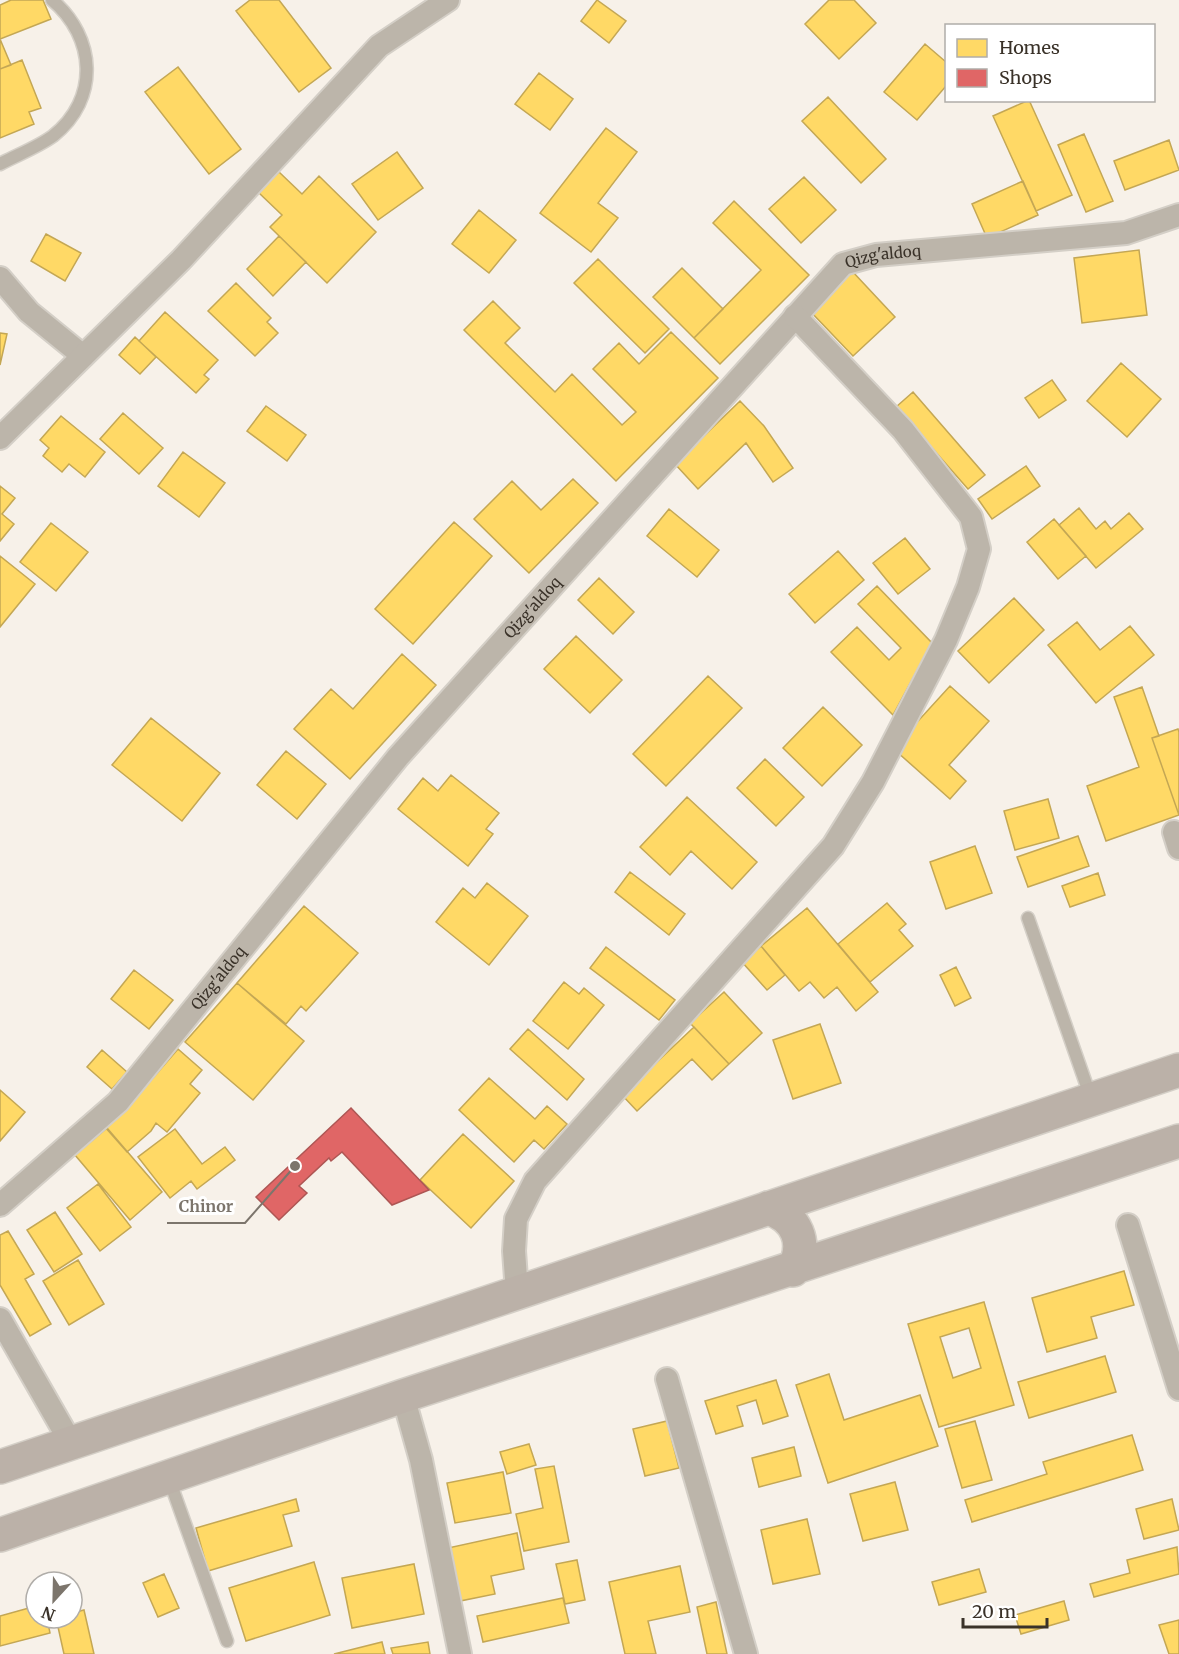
<svg xmlns="http://www.w3.org/2000/svg" width="1179" height="1654" viewBox="0 0 1179 1654" font-family="Merriweather,serif">
<style>
.homes{fill:#ffd966;stroke:#c4a754;stroke-width:1.5;fill-rule:evenodd}
.shops{fill:#e06666;stroke:#ae5654;stroke-width:1.5}
.lines{fill:none;stroke-linecap:round;stroke-linejoin:round}
.lane-casing{stroke:#d4cfc7;stroke-width:15}
.street-casing{stroke:#d4cfc7;stroke-width:26}
.highway-casing{stroke:#d4cfc7;stroke-width:36}
.lane{stroke:#bcb5aa;stroke-width:12}
.street{stroke:#bcb5aa;stroke-width:22}
.highway{stroke:#bbb1a8;stroke-width:33}
.labels{text-anchor:middle;stroke-width:6;stroke-linejoin:round;paint-order:stroke}
.street-label{font-size:15px;fill:#3a3229;stroke:#fff}
.leader{fill:none;stroke:#7c756c;stroke-width:2}
.callout-dot{fill:#7c756c;stroke:#fff;stroke-width:2}
.callout-label{font-size:16px;text-anchor:middle;font-weight:bold;fill:#7c756c;stroke:#fff;stroke-width:6;stroke-linejoin:round;paint-order:stroke}
</style>
<rect width="100%" height="100%" fill="#f7f1e9"/>
<path class="homes" d="M11 0H43L51 19 0 39 11 65 0 69V5Z
M250 0H279L331 68 299 92 236 11Z
M597 0 626 21 609 43 581 21Z
M829 0H854L876 23 839 59 805 24Z
M925 44 946 62V86L917 120 884 92Z
M22 60 41 108 29 112 34 124 0 138V69Z
M178 67 241 149 209 174 145 92Z
M539 73 573 99 550 130 515 104Z
M828 97 886 159 861 183 802 121Z
M1029 100 1072 195 1036 211 993 116Z
M606 128 637 152 598 203 618 218 591 252 540 213Z
M1084 134 1113 201 1086 212 1058 145Z
M1169 140 1179 170 1125 190 1114 161Z
M397 152 423 188 378 220 352 184Z
M279 172 302 194 319 176 376 232 327 283 270 227 282 215 258 192Z
M804 177 836 210 801 243 769 209Z
M1023 181 1038 215 987 238 972 204Z
M734 201 809 275 720 364 694 338 761 270 713 223Z
M479 210 516 240 489 273 452 244Z
M46 234 81 253 65 281 31 261Z
M279 236 306 262 273 296 247 269Z
M1139 250 1147 315 1082 323 1074 258Z
M598 259 669 329 645 353 574 283Z
M682 268 723 309 694 338 653 297Z
M852 271 895 317 853 356 810 311Z
M236 283 271 318 267 322 278 333 255 356 208 311Z
M493 301 520 328 505 343 555 392 572 374 622 425 636 412 593 369 619 343 639 364 671 332 718 378 616 481 464 330Z
M165 312 218 360 204 375 209 379 196 393 139 341Z
M0 333 7 334 0 365Z
M135 337 156 357 140 374 119 355Z
M1121 363 1161 399 1127 437 1087 401Z
M1052 380 1066 400 1039 418 1025 398Z
M913 392 985 475 968 489 896 407Z
M740 401 764 426 793 468 773 482 746 443 698 489 675 464Z
M266 406 306 435 287 461 247 431Z
M123 413 163 448 139 474 100 439Z
M61 416 105 452 85 477 69 464 62 472 43 456 49 448 40 440Z
M183 452 225 483 199 517 158 486Z
M1026 466 1040 486 992 519 978 499Z
M573 479 598 503 529 573 474 519 512 481 541 510Z
M0 486 15 498 2 514 14 524 0 541Z
M1079 508 1096 529 1105 521 1111 529 1129 513 1143 529 1096 568 1059 525Z
M669 509 719 550 697 577 647 536Z
M1054 519 1086 556 1058 579 1027 542Z
M454 522 492 556 413 644 375 609Z
M51 523 88 552 56 591 20 562Z
M905 538 930 569 898 594 873 563Z
M838 551 864 580 815 623 789 594Z
M0 556 35 584 0 627Z
M599 578 634 612 613 634 578 600Z
M877 586 932 643 893 715 831 652 857 627 889 660 901 648 858 604Z
M1014 598 1044 630 989 683 958 651Z
M1077 622 1100 650 1130 626 1154 655 1096 703 1048 645Z
M576 636 622 680 590 713 544 669Z
M402 654 436 685 350 779 294 729 331 689 353 709Z
M708 676 742 708 666 786 633 754Z
M950 686 989 721 949 765 966 781 950 799 896 751 898 743Z
M1142 687 1159 736 1152 738 1179 815 1106 841 1087 786 1139 767 1114 697Z
M823 707 862 745 822 786 783 748Z
M151 718 220 773 182 821 112 765Z
M1178 729 1179 732V815L1152 738Z
M286 751 326 784 297 819 257 785Z
M765 759 804 797 776 826 737 788Z
M451 775 499 813 486 829 493 834 468 866 398 809 423 778 438 791Z
M687 797 757 862 732 889 691 851 670 875 640 847Z
M1048 799 1059 838 1015 850 1004 811Z
M1078 836 1089 866 1028 887 1017 857Z
M975 846 992 893 946 909 930 862Z
M630 872 685 914 669 935 615 892Z
M1098 873 1105 895 1070 907 1062 886Z
M487 883 528 916 489 965 436 922 463 888 475 898Z
M887 903 906 924 899 930 913 946 870 982 838 944Z
M304 906 358 953 306 1011 301 1006 286 1024 237 983Z
M807 908 878 992 856 1011 837 987 824 998 810 982 799 991 761 946Z
M761 946 785 975 767 990 742 962Z
M606 947 675 1000 659 1020 590 968Z
M956 967 971 998 955 1006 940 975Z
M134 970 173 1000 149 1029 111 999Z
M564 982 579 994 584 988 604 1005 568 1049 533 1021Z
M237 983 304 1041 253 1100 185 1042Z
M724 992 762 1033 729 1064 690 1023Z
M820 1024 841 1083 793 1099 773 1040Z
M694 1027 729 1064 712 1080 692 1059 637 1111 622 1095Z
M528 1029 584 1079 567 1100 510 1049Z
M178 1049 202 1070 190 1084 200 1093 167 1132 156 1123 151 1131 127 1152 105 1127 126 1109Z
M102 1050 127 1072 112 1089 87 1067Z
M489 1078 535 1119 547 1106 567 1124 544 1149 534 1140 514 1162 459 1110Z
M0 1090 25 1112 0 1141Z
M107 1128 162 1192 130 1220 75 1155Z
M175 1129 202 1164 225 1147 235 1160 197 1189 191 1181 170 1198 138 1157Z
M463 1134 514 1181 471 1228 420 1180Z
M98 1184 131 1227 100 1251 67 1208Z
M55 1212 82 1254 54 1272 27 1230Z
M8 1231 34 1274 25 1279 51 1324 30 1336 0 1285V1235Z
M78 1260 104 1304 69 1325 43 1281Z
M1124 1271 1134 1305 1091 1317 1097 1338 1047 1352 1032 1298Z
M984 1302 1014 1405 939 1427 908 1324ZM969 1328 981 1368 953 1378 940 1337Z
M1105 1356 1116 1392 1029 1418 1018 1382Z
M829 1374 844 1420 920 1395 938 1446 828 1483 796 1385Z
M776 1380 788 1416 763 1424 756 1400 737 1406 743 1426 716 1434 705 1401Z
M667 1421 679 1468 645 1476 633 1429Z
M975 1421 992 1480 962 1488 945 1429Z
M1132 1435 1143 1470 972 1522 965 1500 1047 1474 1043 1462Z
M529 1444 536 1465 507 1474 500 1452Z
M794 1447 801 1476 759 1487 752 1458Z
M554 1466 569 1542 524 1551 516 1514 543 1508 535 1469Z
M503 1472 511 1513 455 1523 447 1483Z
M895 1482 908 1530 863 1541 850 1494Z
M296 1499 299 1511 283 1515 292 1546 208 1571 196 1528Z
M1172 1499 1179 1530 1144 1539 1136 1509Z
M807 1519 820 1574 773 1584 761 1530Z
M517 1533 524 1569 491 1576 495 1594 460 1601 448 1548Z
M1177 1547 1179 1574 1094 1597 1090 1584 1130 1573 1127 1560Z
M577 1560 585 1600 565 1604 556 1564Z
M314 1562 330 1615 246 1641 229 1588Z
M414 1564 424 1614 352 1628 342 1578Z
M680 1566 690 1612 648 1621 656 1654H625L609 1582Z
M979 1569 986 1592 939 1605 932 1582Z
M164 1574 179 1608 158 1617 143 1583Z
M563 1598 569 1623 483 1642 477 1616Z
M1064 1601 1069 1620 1021 1634 1015 1615Z
M716 1602 727 1654H707L697 1607Z
M36 1606V1618H47L50 1633 0 1646V1616Z
M84 1610 94 1654H64L56 1618H72V1613Z
M1179 1620V1654H1169L1159 1625Z
M382 1642 385 1654H334Z
M428 1642 430 1654H393L391 1648Z"/>
<path class="shops" d="M351 1108 429 1190 392 1205 342 1152 331 1161 329 1158 299 1186 307 1193 279 1220 256 1197Z"/>
<g class="lines">
<defs>
<path id="lane" d="M0 164C17 155 38 147 53 136 100 99 96 37 52 0
M1028 918 1091 1098
M169 1479 227 1641"/>
<g id="street">
<path d="M0 278 29 312 83 356"/>
<path d="M0 438 181 260 379 46 448 0"/>
<path d="M1174 832 1179 848"/>
<path id="s1" d="M0 1205 118 1102 398 757 843 264 876 255 1126 233 1179 215"/>
<path d="M1128 1225 1179 1389"/>
<path d="M517 1292 514 1251 516 1219 535 1181 833 846 873 782 946 640 968 587 979 549 971 517 903 430 795 316"/>
<path d="M0 1319 71 1443"/>
<path d="M667 1379 746 1654"/>
<path d="M403 1396 421 1460 460 1654"/>
</g>
<path id="highway" d="M768 1208C797 1217 808 1243 793 1270
M0 1467 1179 1070
M0 1535 403 1396 1179 1141"/>
</defs>
<use href="#lane" class="lane-casing"/>
<use href="#street" class="street-casing"/>
<use href="#highway" class="highway-casing"/>
<use href="#lane" class="lane"/>
<use href="#street" class="street"/>
<use href="#highway" class="highway"/>
</g>
<g class="labels">
<g class="street-label">
<text dy="5" stroke="none"><textPath href="#s1" startOffset="1306">Qizg'aldoq</textPath></text>
<text dy="5" stroke="none"><textPath href="#s1" startOffset="802">Qizg'aldoq</textPath></text>
<text dy="5" stroke="none"><textPath href="#s1" startOffset="316">Qizg'aldoq</textPath></text>
</g>
</g>
<path class="leader" d="M295 1166L245 1223H167"/>
<circle class="callout-dot" cx="295" cy="1166" r="6"/>
<g class="callout-label">
<text x="206" y="1212">Chinor</text>
</g>
<rect x="945" y="24" width="210" height="78" fill="#ffffff" stroke="#b0ada9" stroke-width="1.5"/>
<rect x="957" y="39" width="30" height="18" fill="#ffd966" stroke="#b0ada9" stroke-width="1.5"/>
<text x="999" y="54" font-size="18" fill="#3a3229">Homes</text>
<rect x="957" y="69" width="30" height="18" fill="#e06666" stroke="#b0ada9" stroke-width="1.5"/>
<text x="999" y="84" font-size="18" fill="#3a3229">Shops</text>
<g transform="translate(54 1600) rotate(202)"><circle r="28" fill="#ffffff" stroke="#b0ada9" stroke-width="1.5"/>
<path d="M0-4.5L10 22L0 15L-10 22Z" fill="#7c756c"/>
<text y="-9" font-size="16" font-weight="bold" text-anchor="middle" fill="#3a3229">N</text>
</g>
<path d="M963 1618v9h84v-9" fill="none" stroke="#3a3229" stroke-width="3"/>
<text x="972" y="1618" font-size="18" fill="#3a3229" stroke="#ffffff" stroke-width="4.5" paint-order="stroke">20 m</text>
</svg>
